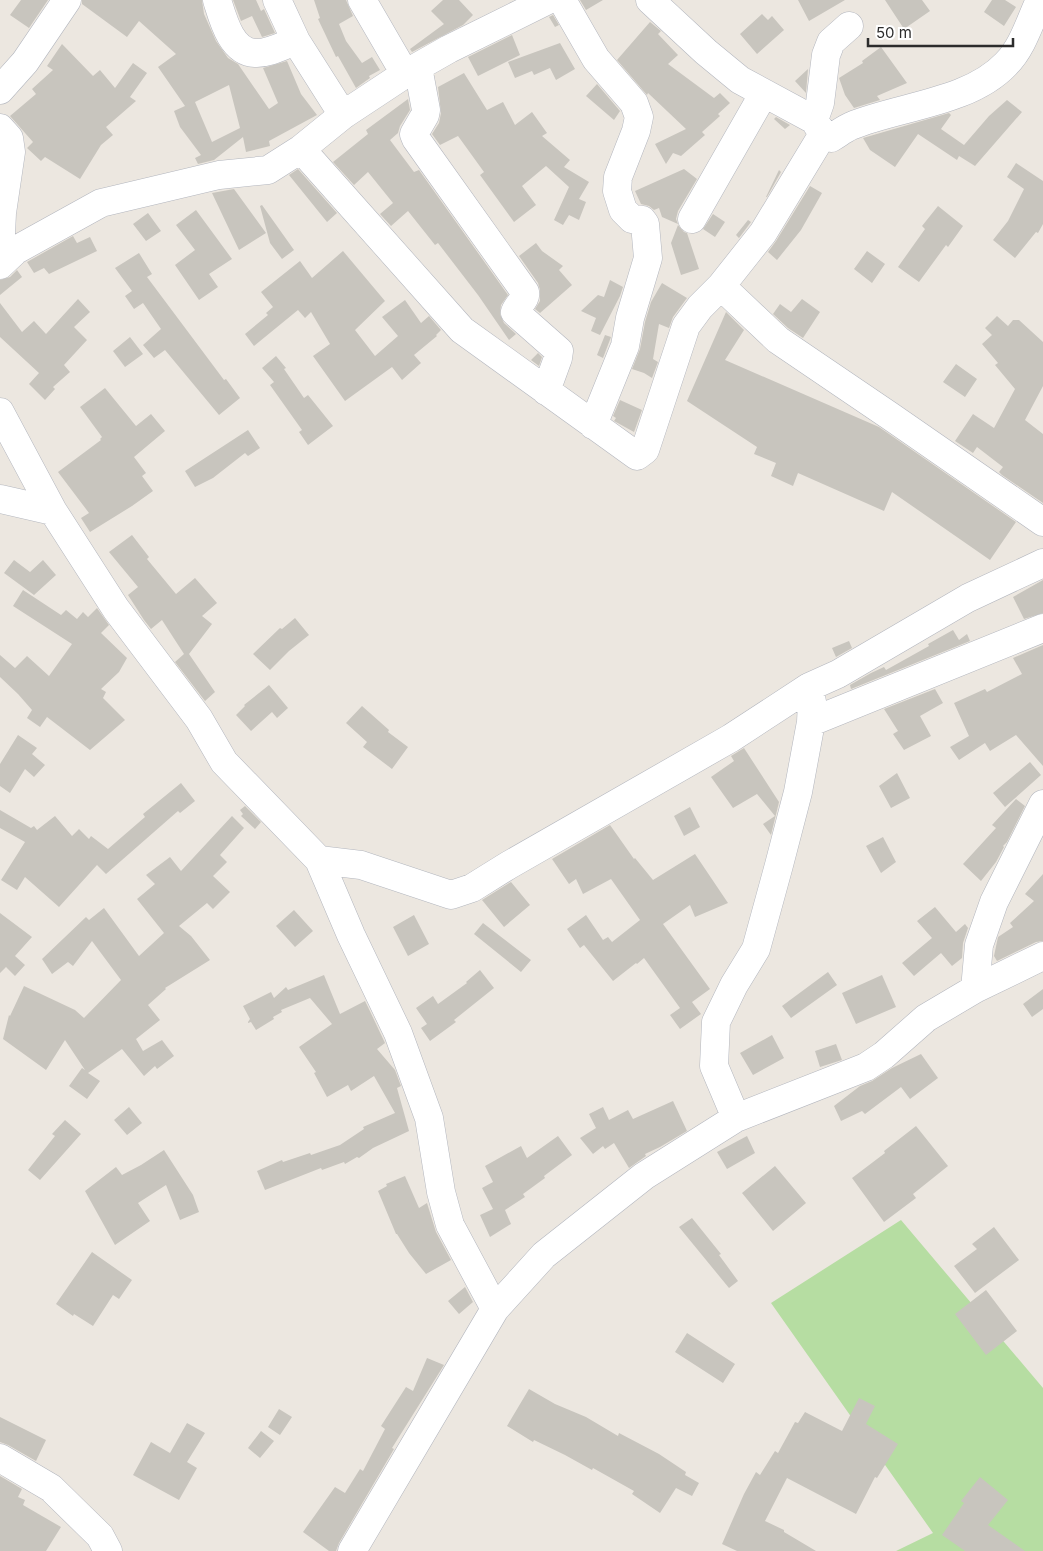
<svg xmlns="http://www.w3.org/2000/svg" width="1043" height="1551" viewBox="0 0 1043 1551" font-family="Inter,sans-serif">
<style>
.green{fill:#b6dda2}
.building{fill:#c8c5be;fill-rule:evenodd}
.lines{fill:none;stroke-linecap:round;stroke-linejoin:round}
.minor-casing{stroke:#b3b6be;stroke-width:29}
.minor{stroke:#fff;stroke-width:28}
</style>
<rect width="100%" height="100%" fill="#ece7e0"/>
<path class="green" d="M901 1220 1043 1388V1551H896L933 1533 771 1303Z"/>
<path class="building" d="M21 0H48L29 28 10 15Z
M82 0H202L204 14 216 41 228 58 238 64 269 109 278 103 263 68 287 61 301 94 317 115 269 141 270 146 246 152 243 137 214 160 198 164 195 158 201 155 180 127 174 111 185 106 158 67 176 54 139 21 127 37 82 4ZM229 85 240 128 212 142 195 102Z
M233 0H256L261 11 264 9 275 33 262 37 252 16 241 21Z
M314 0H346L353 16 339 24 346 41 362 63 372 57 380 70 369 76 370 78 356 88 338 56 336 57 318 19 320 18Z
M443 0H459L473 15 463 25 412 52 410 49 444 24 431 11Z
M580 0H603L586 10Z
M798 0H845L809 21Z
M885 0H922L930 11 904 29Z
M992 0H1005L1016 7 1004 26 984 12Z
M762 14 768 20 772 16 784 30 757 54 740 34Z
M553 15 559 25 555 27 549 17Z
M650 22 661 31 658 34 678 55 668 64 714 98 720 93 730 103 718 114 720 116 702 132 705 135 681 156 673 153 666 164 655 144 686 129 648 93 647 95 617 60Z
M512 35 520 55 478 76 468 57Z
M560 43 575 69 556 80 550 68 534 75 532 71 515 78 508 62Z
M62 44 93 76 100 70 115 88 133 63 147 73 130 97 136 101 106 127 113 135 101 145 80 179 45 157 41 161 27 148 33 142 10 116 36 94 32 89 53 70 47 66Z
M881 47 907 83 877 96 880 100 854 108 845 95 839 78 863 63 862 61Z
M808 69 806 93 795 81Z
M464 73 487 110 503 102 515 125 532 112 547 133 542 136 570 160 564 167 589 182 579 199 586 202 579 220 569 215 563 225 554 220 569 187 546 166 522 186 536 205 514 222 480 175 484 172 458 136 440 145 432 134 439 123 441 113 438 87Z
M597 84 620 111 614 120 586 96Z
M408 99 410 110 400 126 398 133 390 140 414 172 419 170 508 295 501 305 500 314 504 323 516 334 509 340 478 295 438 243 435 245 408 211 391 226 380 214 393 203 368 172 354 185 333 162 368 134 366 130Z
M1007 100 1022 112 975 166 959 156 957 160 918 134 895 167 870 150 863 138 949 113 951 115 941 129 964 145 989 116Z
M776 117 790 125 785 129 774 119Z
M1016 163 1043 181V224L1038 233 1036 232 1015 258 993 240 1008 221 1024 189 1007 177Z
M298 169 337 213 327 222 289 175Z
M684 169 697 179 678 211 676 219 678 224 662 217 659 208 654 210 649 206 641 204 635 191Z
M779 170 781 172 767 197H766Z
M810 186 822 193 801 230 777 260 768 252 776 241Z
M234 189 266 233 239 250 212 193Z
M262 205 294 250 282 259 270 243 260 206Z
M938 206 963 226 948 247 946 245 919 282 898 267 925 229 922 226Z
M196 210 232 259 209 274 218 287 199 300 175 265 195 250 176 225Z
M148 213 161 231 146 241 133 224Z
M713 214 725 222 715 237 703 229Z
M748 220 751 222 739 238 736 235Z
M678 225 684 232 687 233 699 269 681 275 671 243Z
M73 236 77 243 90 237 97 251 49 274 44 268 34 273 27 262Z
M536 243 542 251 563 266 559 270 572 285 540 313 535 309 540 301V290L538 283 519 256Z
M343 251 385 301 355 330 375 356 398 336 382 317 405 300 421 323 429 316 441 330 436 335 437 336 414 355 421 363 402 380 392 367 345 401 313 356 330 344 311 312 305 318 298 310 254 346 245 334 268 315 266 313 273 307 261 292 300 261 312 278Z
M867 251 885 264 872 283 854 269Z
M139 253 152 274 147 277 224 380 226 379 240 398 219 415 165 350 154 358 143 345 161 329 143 303 134 309 125 296 132 291 115 268Z
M17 270 22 277 0 295V280L10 277Z
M610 280 623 287 620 296 600 335 591 331 596 318 581 311 598 295 604 297Z
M662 283 687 298 673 317 669 328 659 324 653 359 658 362 652 378 644 373 632 369 640 349 645 322 651 302Z
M78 299 90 312 74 327 87 340 64 365 70 372 53 387 55 389 45 400 29 384 39 373 0 337V303L22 332 34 321 46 334Z
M802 299 820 312 803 338 788 328 773 314 780 304 791 312Z
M726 312 744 330 725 360 879 427 1016 522 990 560 892 492 884 511 798 473 793 486 771 476 776 463 754 454 757 447 687 401Z
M997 316 1008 326 1013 320H1019L1043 342V386L1025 420 1043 434V503L1002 475 999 472 1003 467 977 447 973 453 955 441 973 414 994 428 1015 389 995 365 998 363 982 344 992 335 985 328Z
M605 335 611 337 603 358 597 355Z
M130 337 143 354 125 367 113 351Z
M538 353 542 357 539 366 531 360Z
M276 356 286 368 284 369 304 398 308 395 333 426 308 445 299 432 302 430 270 385 274 382 262 368Z
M956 364 977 379 965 397 943 382Z
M105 388 136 426 151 414 165 431 134 457 146 473 142 476 153 491 132 506 90 532 81 518 89 513 58 472 101 440 100 439 102 437 80 407Z
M620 400 642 410 634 432 614 421 616 418 613 416Z
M248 430 260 448 248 456 245 453 213 478 195 487 185 471Z
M132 535 149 557 147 559 176 594 195 578 217 603 202 616 212 624 189 654 215 692 205 701 175 662 184 654 162 620 151 629 144 620 128 595 138 587 109 552Z
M14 560 30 572 43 560 56 575 34 595 4 573Z
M1043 580V613L1024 619 1013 597Z
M23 590 61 615 66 610 77 619 83 612 88 617 97 608 109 625 101 633 127 658 119 672 101 689 106 692 103 698 125 720 90 750 47 717 40 727 27 718 32 710 18 694 0 677V655L15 668 27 656 49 676 72 644 13 606Z
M295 618 309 635 289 651 270 670 253 654 280 628 282 629Z
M953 630 959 640 967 634 970 641 851 689 850 685 871 673 884 667 886 670 929 646 928 644Z
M849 641 852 648 836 657 832 648Z
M1043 645V766L1016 735 990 751 985 743 959 760 950 747 969 736 954 703 985 689 987 692 1022 674 1013 658Z
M269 685 288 708 277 718 272 712 251 731 236 715 245 706 244 705Z
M935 689 943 703 920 716 931 736 904 750 893 734 898 731 884 709Z
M362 706 389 730 388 732 408 747 392 769 363 747 367 742 346 723Z
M18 735 37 748 32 754 45 765 34 777 25 769 10 793 0 786V764Z
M744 748 779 802 771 835 763 824 775 816 757 794 733 808 711 777 734 761 731 756Z
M1030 762 1041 775 1005 807 993 793Z
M897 773 910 798 891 808 879 786Z
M181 783 195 801 180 813 178 811 106 874 97 865 59 907 25 877 17 890 1 880 25 842 0 828V810L31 828 34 826 37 830 55 816 72 836 79 829 89 839 91 836 108 849 145 817 143 814Z
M1016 799 1025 806 1007 842 1003 846 1004 847 996 862 981 881 963 864 996 828 992 825Z
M245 806 261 822 255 829 241 816 243 814 240 810Z
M690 807 700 827 684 836 674 816Z
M232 816 244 828 220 855 227 862 213 876 230 892 213 909 207 903 179 926 191 936 210 960 165 988 166 989 148 1005 160 1020 136 1039 143 1051 162 1040 174 1056 157 1069 155 1066 144 1076 122 1049 88 1073 100 1081 87 1099 69 1086 82 1068 85 1070 65 1040 46 1070 3 1039 9 1015 10 1016 24 986 75 1010 84 1018 121 980 92 941 73 966 68 962 52 974 42 959 86 917 89 920 104 908 139 956 164 933 137 899 155 884 146 875 170 857 181 871Z
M610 825 634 859 635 858 653 880 695 854 728 903 695 917 690 905 663 924 710 989 692 1002 701 1014 680 1029 670 1015 680 1008 644 958 637 964 636 963 613 981 584 945 580 948 567 929 586 915 603 940 608 937 612 942 640 920 611 879 583 894 576 879 569 884 552 859Z
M883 837 896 862 881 873 866 846Z
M1043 874V941L1036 942 997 961 994 956 998 937 1013 927 1010 923 1034 901 1025 894Z
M511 882 530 905 504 927 482 900Z
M935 907 956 932 965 924 968 928 963 943 962 958 952 966 941 953 914 976 902 963 932 938 917 921Z
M294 910 313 931 295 947 276 926Z
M0 913 32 937 15 956 25 965 15 976 6 967 0 973Z
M414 915 429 944 408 956 393 927Z
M483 923 531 960 521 972 474 934Z
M480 970 494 988 454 1020 456 1022 430 1041 421 1028 427 1024 416 1008 433 996 438 1004 467 983 466 982Z
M828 972 837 985 791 1018 782 1006Z
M324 975 340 1014 365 1001 368 1007 385 1043 377 1049 395 1070 401 1086 397 1088 409 1131 373 1148 359 1158 357 1157 345 1164 344 1162 322 1170 321 1168 265 1190 257 1171 282 1160 283 1162 310 1153 311 1155 340 1145 364 1129 363 1127 395 1113 374 1076 351 1091 348 1085 327 1097 314 1073 316 1072 299 1047 332 1024 310 998 281 1010 282 1012 273 1017 274 1019 256 1030 251 1022 248 1023V1022L250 1019 243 1006 271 992 274 998 286 987 288 990Z
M882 975 896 1007 856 1024 842 993Z
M1043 989V1009L1032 1017 1023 1004Z
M772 1035 784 1058 753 1075 740 1053Z
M836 1044 842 1060 820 1067 815 1051Z
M921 1054 938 1078 910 1099 901 1087 865 1114 862 1111 841 1121 834 1106 860 1086 872 1081 892 1068Z
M673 1101 687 1131 660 1147 645 1154 646 1156 629 1168 614 1143 605 1149 603 1146 593 1154 580 1138 596 1128 589 1114 603 1107 609 1120 628 1110 633 1119Z
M129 1107 142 1123 127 1135 114 1120Z
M65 1120 81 1134 40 1180 28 1170 55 1136 52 1134Z
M916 1126 948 1166 913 1194 916 1198 884 1222 852 1178 885 1153 884 1151Z
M558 1136 572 1155 544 1176 545 1178 523 1194 525 1197 505 1210 511 1224 490 1237 480 1215 493 1209 482 1188 493 1182 485 1166 521 1146 527 1158Z
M747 1136 755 1153 727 1169 717 1152Z
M164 1150 193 1195 199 1212 180 1220 166 1185 138 1203 150 1221 115 1245 85 1191 116 1167 122 1175 141 1165Z
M775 1166 806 1203 773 1231 742 1193Z
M405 1176 419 1208 427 1203 436 1232 451 1260 426 1274 409 1253 397 1234H396L378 1191 387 1186 386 1184Z
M692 1218 721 1254 719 1255 738 1281 729 1288 679 1227Z
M994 1227 1019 1260 975 1293 954 1266 977 1249 972 1244Z
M92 1252 132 1280 119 1299 113 1295 93 1326 74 1314 73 1316 56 1304Z
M465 1287 473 1302 459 1314 448 1301Z
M986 1290 1017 1331 986 1355 955 1314Z
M687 1333 735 1364 723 1383 675 1352Z
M427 1358 444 1365 392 1448 394 1449 339 1543 336 1551H329L303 1532 335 1487 345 1493 360 1469 363 1471 385 1429 381 1426 406 1387 413 1391Z
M529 1389 555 1404 586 1417 618 1436 619 1433 659 1454 686 1472 685 1475 699 1483 692 1496 676 1488 660 1513 632 1494 634 1491 593 1468 592 1470 565 1455 534 1440 533 1442 507 1426Z
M859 1398 875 1406 866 1424 898 1444 877 1478 875 1477 856 1514 787 1478 765 1521 784 1530V1532L816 1551H737L722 1544 744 1494 756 1472 760 1475 775 1451 778 1453 795 1422 798 1423 805 1412 842 1431Z
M279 1409 292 1417 280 1435 268 1427Z
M0 1417 46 1440 36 1461 8 1445 0 1442Z
M187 1423 205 1433 187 1462 197 1468 179 1500 133 1475 151 1442 170 1453Z
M261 1431 274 1441 260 1458 248 1448Z
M0 1476 22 1489 18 1497 25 1500 23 1505 61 1527 46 1551H0Z
M980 1477 1008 1500 988 1525 1025 1551H965L942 1535 964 1503 961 1501Z"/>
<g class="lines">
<defs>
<path id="minor" d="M217 0C223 19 231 52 255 53 268 54 284 45 296 41
M277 0 296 41 343 115
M362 0 405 74
M562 0 596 59 634 103 639 117 636 131 618 177 617 191 623 210 632 219 642 220 645 224 648 258 630 318 625 346 593 425
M650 0 706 52 740 80 814 120 823 134 763 233 721 286 778 340 890 416 1043 522
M418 67 426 110 425 115 414 134 416 139 525 292C527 299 518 304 515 312L517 314 559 351 558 358 546 391
M0 90 25 62 67 0
M814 120 820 103 826 55 831 42 849 26
M0 128 9 138 11 152 2 213 0 254
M823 134 827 137 831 138C838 134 844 129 851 126 899 106 969 103 1006 64 1023 47 1030 21 1040 0
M301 149 462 330 637 456 645 450 686 326 700 307 721 286
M692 219 764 93
M0 265 16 250 101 203 219 175 268 170 301 149 343 115 405 74 449 49 548 0
M0 412 53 511 116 609 199 719 224 762 319 860 351 935 398 1033 429 1118 441 1192 450 1225 495 1309
M0 499 53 511
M811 722 1043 628
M319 860 361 865 451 895 472 888 509 865 731 738 809 687
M975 989 979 945 994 902 1043 804
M736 1118 714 1066 716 1022 734 985 756 949 779 865 798 792 811 722 812 702 809 687 838 674 968 598 1043 563
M0 1458 51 1488 100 1536 108 1551
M352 1551 495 1309 544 1255 644 1176 736 1118 866 1067 884 1055 926 1018 975 989 1043 956"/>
</defs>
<use href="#minor" class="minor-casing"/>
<use href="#minor" class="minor"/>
</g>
<path d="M868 38v8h145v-8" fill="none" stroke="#2c2c2c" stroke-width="2.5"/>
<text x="876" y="38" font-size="15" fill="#2c2c2c" stroke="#ffffff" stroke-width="4" paint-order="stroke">50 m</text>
</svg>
